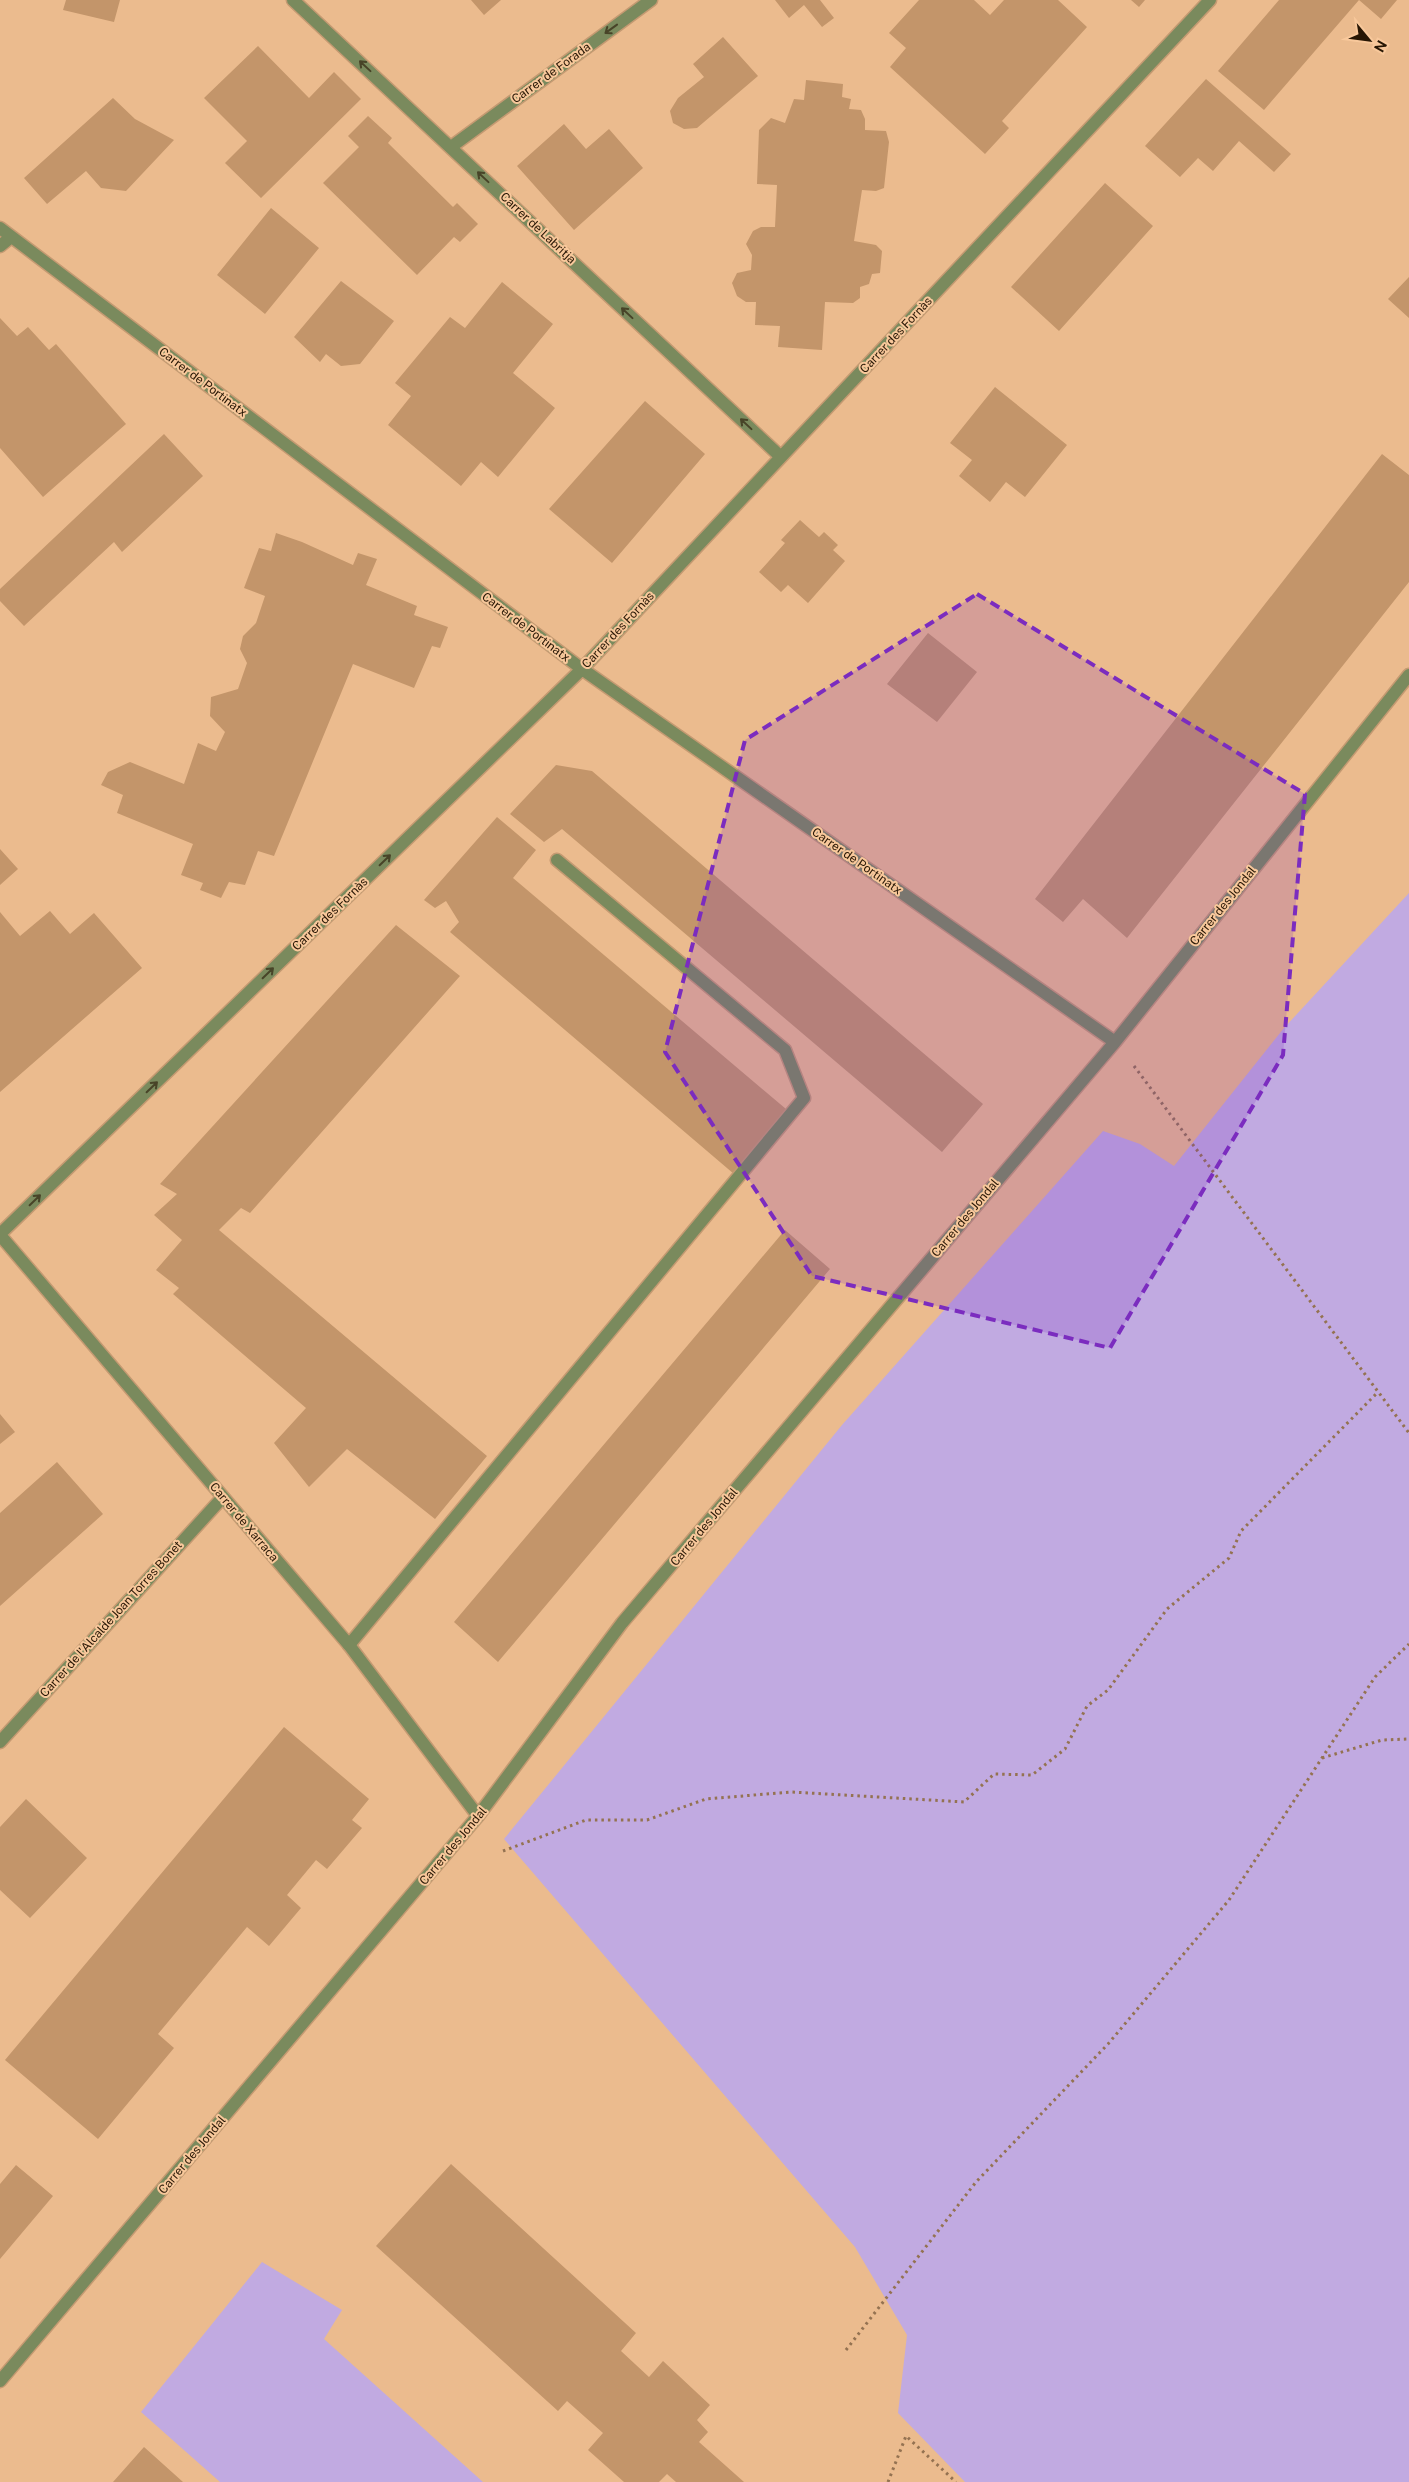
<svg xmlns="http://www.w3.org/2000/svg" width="1409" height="2482" viewBox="0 0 1409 2482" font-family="'Public Sans',sans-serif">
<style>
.green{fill:#c1aae1}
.building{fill:#c3956a}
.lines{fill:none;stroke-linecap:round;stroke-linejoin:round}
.lane-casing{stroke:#c49a72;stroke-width:15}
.street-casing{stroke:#c49a72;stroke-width:15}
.path{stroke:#947251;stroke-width:3;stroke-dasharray:2.5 4;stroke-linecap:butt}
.lane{stroke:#7a8a5d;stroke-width:12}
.street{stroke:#7a8a5d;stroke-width:12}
.oneway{stroke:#484428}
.marked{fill:#7b2cbf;fill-opacity:0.2;stroke:#7b2cbf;stroke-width:4;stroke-dasharray:10 6;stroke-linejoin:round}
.labels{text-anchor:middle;stroke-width:4;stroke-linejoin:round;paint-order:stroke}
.street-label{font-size:12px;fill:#271604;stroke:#f8c89b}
</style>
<rect width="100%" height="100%" fill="#ebbb8e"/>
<path class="green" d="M1409 893V2482H965L898 2413 907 2335 855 2247 504 1839 842 1425 1103 1131 1140 1144 1174 1166 1284 1028Z
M262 2262 342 2310 324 2339 483 2482H220L141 2412Z"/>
<path class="building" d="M66 0H120L114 22 63 10Z
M471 0H501L484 15Z
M775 0H820L834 18 822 27 804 5 789 18Z
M919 0H974L990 15 1004 0H1058L1087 27 1002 121 1009 128 985 154 890 67 906 48 889 33Z
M1131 0H1145L1139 7Z
M1279 0H1359L1264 110 1218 71Z
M1359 0H1397L1381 19Z
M723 37 758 76 697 128 684 129 673 123 670 111 678 98 704 77 693 64Z
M258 46 309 98 334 72 361 99 261 198 225 163 247 141 204 98Z
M1206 79 1291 154 1274 172 1239 141 1213 171 1198 158 1180 177 1145 146Z
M806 80 843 84 842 97 851 99 849 109 861 110 865 119V130L886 131 889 142 884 188 876 191 862 190 854 241 876 245 882 251 880 273 872 274 869 284 860 287V298L853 303 825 302 822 350 778 347 780 326 755 325 756 302H746L737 296 732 283 737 273 751 270 752 255 746 244 753 231 761 227H775L777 185 757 184 759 130 771 118 785 123 794 99 804 100Z
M113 98 135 119 174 140 126 191 101 188 86 171 47 204 24 178Z
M368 116 392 138 388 143 453 207 457 203 478 224 460 242 454 237 417 275 323 183 359 147 348 136Z
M564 124 586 149 609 129 643 168 574 230 517 166Z
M1105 183 1153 226 1059 331 1011 287Z
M271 208 319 248 265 314 217 275Z
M1409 277V318L1388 299Z
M341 281 394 321 360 364 341 366 326 354 320 362 294 337Z
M502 282 553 324 513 373 555 408 498 477 481 462 461 486 388 425 411 396 395 383 450 317 465 328Z
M0 318 17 336 28 327 49 350 56 344 126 424 43 497 0 448Z
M995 387 1067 445 1025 497 1006 482 990 502 959 476 972 460 950 443Z
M645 401 705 454 612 563 549 509Z
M164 434 203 476 122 552 114 542 24 626 0 601V589Z
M1382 454 1409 475V582L1127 938 1083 899 1063 922 1035 899Z
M800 520 819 537 824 532 838 545 833 550 845 561 808 603 788 585 781 592 759 572 785 543 781 540Z
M276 533 302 542 353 565 358 553 377 559 366 585 417 606 414 615 448 627 440 648 432 646 414 688 353 664 274 856 258 851 245 885 229 882 221 898 200 890 203 883 181 875 193 844 117 813 123 795 101 785 108 772 130 762 184 784 198 743 216 751 225 732 210 716 211 697 238 689 247 663 240 649 243 636 256 623 265 596 244 588 259 548 271 551Z
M928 633 977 672 937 722 887 684Z
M556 765 592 771 983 1104 942 1152 562 829 544 842 510 814Z
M497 817 536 850 513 878 786 1109 734 1174 450 932 459 922 446 901 435 908 424 900Z
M0 849 18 869 0 885Z
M50 911 70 934 94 913 142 968 0 1092V912L20 936Z
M396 925 460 976 250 1213 241 1208 219 1230 487 1456 435 1519 347 1449 309 1487 274 1443 306 1408 173 1294 179 1288 156 1270 182 1240 154 1215 177 1194 160 1184Z
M785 1230 830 1269 498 1662 454 1622Z
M0 1414 15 1432 0 1444Z
M57 1462 103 1514 0 1606V1513Z
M284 1727 369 1799 352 1820 362 1828 327 1869 316 1860 287 1895 301 1908 269 1946 247 1927 158 2034 174 2048 98 2139 5 2060Z
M26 1799 87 1858 30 1918 0 1890V1827Z
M451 2164 636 2333 621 2351 649 2377 663 2361 710 2405 697 2420 708 2432 699 2442 744 2482H676L667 2474 659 2482H624L588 2450 603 2433 567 2401 558 2411 376 2246Z
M16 2165 53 2196 0 2259V2184Z
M144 2447 183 2482H113Z"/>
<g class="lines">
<defs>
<path id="lane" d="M349 1645 804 1098 785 1050 557 860"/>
<path id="street" d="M293 0 781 457
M451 147 651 0
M0 228 582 669 1115 1042
M0 246 11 237
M0 1234 582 669 1210 0
M0 1235 349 1645 478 1816
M0 1742 223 1497
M0 2381 478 1816 622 1623 1115 1042 1409 675"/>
</defs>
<use href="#lane" class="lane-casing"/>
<use href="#street" class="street-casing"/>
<path class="path" d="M1134 1066 1409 1433
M1322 1758 1382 1740 1409 1739
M503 1851 586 1820H647L706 1799 791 1792 964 1802 994 1774 1032 1775 1065 1749 1087 1706 1108 1690 1167 1609 1229 1558 1241 1531 1378 1392
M846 2350 976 2182 1108 2044 1229 1900 1375 1677 1409 1644
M888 2482 906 2436 956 2482"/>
<use href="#lane" class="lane"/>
<use href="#street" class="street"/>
</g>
<defs><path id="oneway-shaft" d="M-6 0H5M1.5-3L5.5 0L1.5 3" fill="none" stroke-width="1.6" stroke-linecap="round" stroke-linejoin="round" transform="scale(1.25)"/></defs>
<g class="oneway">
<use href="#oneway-shaft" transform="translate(611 29) rotate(144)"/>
<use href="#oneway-shaft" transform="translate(365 66) rotate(-137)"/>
<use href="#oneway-shaft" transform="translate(483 177) rotate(-137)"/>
<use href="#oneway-shaft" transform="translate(627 313) rotate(-137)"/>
<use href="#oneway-shaft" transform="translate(746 424) rotate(-137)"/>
<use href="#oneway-shaft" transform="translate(385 860) rotate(-44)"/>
<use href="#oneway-shaft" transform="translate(268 973) rotate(-44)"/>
<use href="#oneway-shaft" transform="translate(152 1087) rotate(-44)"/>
<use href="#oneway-shaft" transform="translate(35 1200) rotate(-44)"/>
</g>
<path class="marked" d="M977 594 1305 794 1283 1055 1110 1348 812 1276 665 1052 745 740Z"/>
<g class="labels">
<g class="street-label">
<text transform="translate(551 73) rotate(-36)" y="4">Carrer de Forada</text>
<text transform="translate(538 228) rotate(43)" y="4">Carrer de Labritja</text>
<text transform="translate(896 335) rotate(-47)" y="4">Carrer des Fornàs</text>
<text transform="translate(203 382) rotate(37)" y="4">Carrer de Portinatx</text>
<text transform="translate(526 627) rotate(37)" y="4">Carrer de Portinatx</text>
<text transform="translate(618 630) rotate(-47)" y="4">Carrer des Fornàs</text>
<text transform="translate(857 861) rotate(35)" y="4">Carrer de Portinatx</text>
<text transform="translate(1223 906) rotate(-51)" y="4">Carrer des Jondal</text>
<text transform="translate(330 914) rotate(-44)" y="4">Carrer des Fornàs</text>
<text transform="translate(965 1218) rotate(-50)" y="4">Carrer des Jondal</text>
<text transform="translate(244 1522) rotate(50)" y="4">Carrer de Xarraca</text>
<text transform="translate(704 1527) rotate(-50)" y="4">Carrer des Jondal</text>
<text transform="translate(111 1619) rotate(-48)" y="4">Carrer de l'Alcalde Joan Torres Bonet</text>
<text transform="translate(453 1846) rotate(-50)" y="4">Carrer des Jondal</text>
<text transform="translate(192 2155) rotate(-50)" y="4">Carrer des Jondal</text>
</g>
</g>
<g transform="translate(1369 40) rotate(119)" stroke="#f8c89b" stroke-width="4" paint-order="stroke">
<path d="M0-4L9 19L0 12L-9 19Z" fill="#271604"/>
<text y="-8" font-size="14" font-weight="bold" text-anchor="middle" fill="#271604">N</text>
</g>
</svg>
